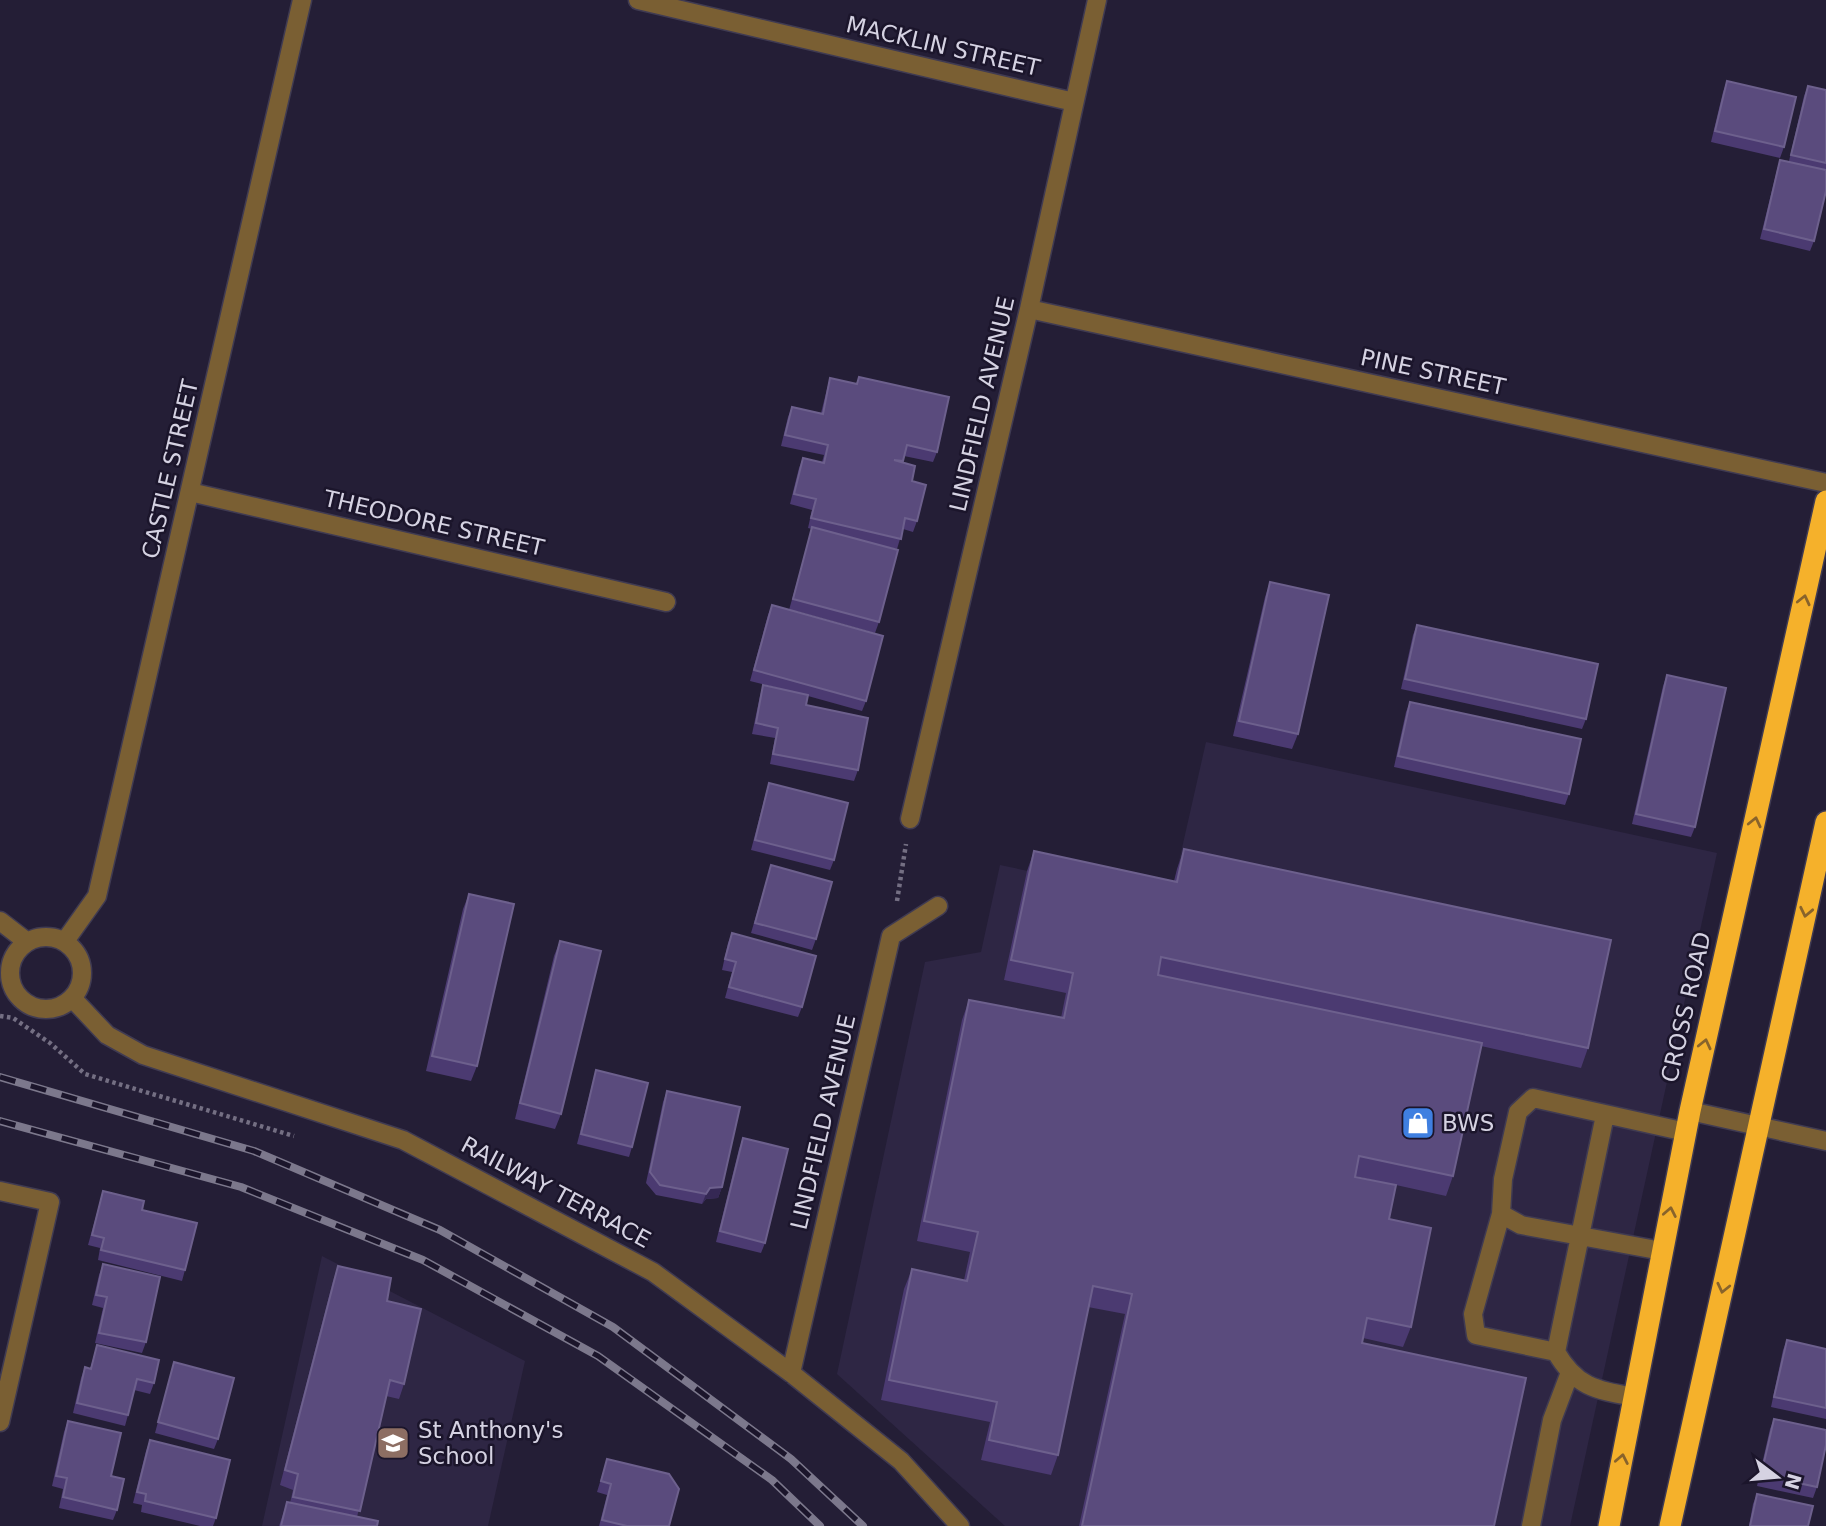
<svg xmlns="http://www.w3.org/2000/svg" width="1826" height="1526" viewBox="0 0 1826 1526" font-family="'DejaVu Sans',sans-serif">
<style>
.built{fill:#2e2644}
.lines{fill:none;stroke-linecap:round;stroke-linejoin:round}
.minor-casing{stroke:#403b52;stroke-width:21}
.highway-casing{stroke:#403b52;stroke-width:24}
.path{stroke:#746f83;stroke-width:4.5;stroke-dasharray:3.5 3.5;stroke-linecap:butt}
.minor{stroke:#7a5f33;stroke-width:18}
.highway{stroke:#f5b12b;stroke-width:21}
.rail-casing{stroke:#7c788c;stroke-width:8}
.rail{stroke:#1b152b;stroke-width:5;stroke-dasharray:16;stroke-linecap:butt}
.wall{fill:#4b3a71}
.shaded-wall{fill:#352854}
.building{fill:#5a4b7d;stroke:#6d608d;stroke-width:2}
.oneway{stroke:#88632b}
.labels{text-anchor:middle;stroke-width:5;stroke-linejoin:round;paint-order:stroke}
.street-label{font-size:23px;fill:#d5d2e2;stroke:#1b152b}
.poi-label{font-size:23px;fill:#d5d2e2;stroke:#1b152b;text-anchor:start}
</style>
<rect width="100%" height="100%" fill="#241e36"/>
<path class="built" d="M1206 742 1717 853 1570 1526H1005L837 1374 925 962 981 952 1000 865 1170 901Z
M322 1256 525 1361 488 1526H262Z"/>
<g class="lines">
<defs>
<path id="minor" d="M638 0 1074 102
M1029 309 1826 483
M190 492 666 602
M910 819 1029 309 1097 0
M0 921 26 941
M10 973a36 36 0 1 1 72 0a36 36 0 1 1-72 0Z
M65 941 97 896 302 0
M73 999 107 1035 143 1055 403 1140 653 1272 791 1373 901 1461 960 1526
M1690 1111 1826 1141
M1605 1115 1556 1352C1576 1387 1596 1390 1634 1397
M0 1191 50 1202 0 1422
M1501 1214 1473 1314 1476 1335 1556 1352
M1662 1251 1521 1225 1501 1214 1503 1179 1518 1112 1533 1098 1686 1132
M791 1373 891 936 938 906
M1531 1526 1552 1420 1569 1375"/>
<path id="highway" d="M1609 1526 1690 1111 1826 501
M1670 1526 1826 822"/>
</defs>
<use href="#minor" class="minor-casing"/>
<use href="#highway" class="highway-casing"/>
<path class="path" d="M897 901 906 844
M0 1016 13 1018 50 1043 85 1074 294 1136"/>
<use href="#minor" class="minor"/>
<use href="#highway" class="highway"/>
<defs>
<path id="rail" d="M0 1077 254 1151 440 1230 613 1327 791 1459 863 1526
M0 1121 241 1187 423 1260 598 1356 772 1480 820 1526"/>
</defs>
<use href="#rail" class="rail-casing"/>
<use href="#rail" class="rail"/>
</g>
<path class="wall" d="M1727 81 1784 147 1780 158 1711 142 1723 92Z
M1808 86 1826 90V191L1814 241 1810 251 1760 239 1777 170 1780 160 1789 161 1804 96Z
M830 378 937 452 933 462 904 456 903 463 912 481 917 521 913 532 903 529 897 549 879 545V622L875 633 796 611 866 701 862 711 808 696 806 705 858 770 854 781 770 764 775 738 752 734 760 696 763 685 783 689 750 681 768 615 772 605 789 610 812 529 808 528 812 510 790 504 799 468 803 458 822 462 824 455 781 446 788 417 792 407 821 413 827 389Z
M1270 582 1298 734 1292 749 1233 736 1265 597Z
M1417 625 1586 719 1582 729 1401 689 1413 635Z
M1667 675 1695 827 1691 837 1632 824 1663 686Z
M1410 702 1569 794 1565 805 1394 767 1406 712Z
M769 783 834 860 830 870 751 850 766 793Z
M1184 849 1588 1048 1581 1068 1481 1046 1453 1176 1446 1196 1355 1176 1389 1219 1411 1327 1403 1347 1363 1338 1362 1343 1494 1526H1079L1125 1314 1088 1307 1058 1455 1051 1475 981 1460 990 1422 881 1400 904 1289 912 1269 964 1280 970 1252 917 1241 962 1020 969 1000 1061 1018 1066 993 1004 980 1027 871 1034 851 1174 881 1177 869Z
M771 865 816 939 812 950 751 933Z
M469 894 477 1066 471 1081 426 1071 463 909Z
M732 933 802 1007 798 1017 725 998 732 972 722 970 728 943Z
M560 941 561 1114 555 1129 515 1119 554 956Z
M596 1070 632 1147 629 1157 577 1144 593 1081Z
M667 1091 722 1187 718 1198 706 1199 702 1204 656 1195 646 1183 663 1102Z
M743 1138 765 1243 761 1253 716 1242 739 1149Z
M103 1191 142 1210 185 1270 182 1281 98 1260 100 1248 88 1245Z
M103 1264 146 1342 142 1353 95 1343 103 1308 92 1305 99 1275Z
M338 1266 387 1301 404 1384 399 1399 386 1396 357 1517 377 1526H279L287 1502 290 1503 293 1490 280 1485 333 1281Z
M1787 1340 1826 1349V1419L1771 1407 1783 1350Z
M97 1345 154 1383 150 1394 134 1390 128 1415 125 1426 73 1413 81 1378 85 1367 90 1369Z
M174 1362 218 1439 214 1449 155 1433Z
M1774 1419 1817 1487 1813 1498 1757 1486 1770 1429Z
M68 1421 111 1476 117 1510 113 1520 59 1508 63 1489 52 1486 64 1432Z
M150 1440 216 1518 213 1526H200L141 1512 142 1505 133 1503 146 1451Z
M607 1459 669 1526H599L607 1495 597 1492Z
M1757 1494 1808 1526H1749L1753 1504Z"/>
<path class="shaded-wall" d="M722 1187 718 1198 706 1199 702 1204 706 1194 710 1188Z"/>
<path class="building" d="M1727 81 1796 97 1784 147 1715 131Z
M1808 86 1826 90V163L1791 155Z
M1780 160 1826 170V191L1814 241 1764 229Z
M859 377 949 397 937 452 907 445 903 461 894 460 915 466 912 481 926 485 917 521 905 518 901 539 811 518 816 499 794 494 803 458 824 463 828 445 785 435 792 407 823 414 830 378 857 384Z
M812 527 898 550 879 622 793 599Z
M1270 582 1329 595 1298 734 1239 721Z
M772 605 883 636 866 701 754 670Z
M1417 625 1598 664 1586 719 1405 679Z
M1667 675 1726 688 1695 827 1636 814Z
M763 685 808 695 806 705 868 718 858 770 773 754 778 728 756 723Z
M1410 702 1581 739 1569 794 1398 756Z
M769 783 848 803 834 860 755 840Z
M1184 849 1611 940 1588 1048 1161 957 1158 975 1482 1043 1453 1176 1359 1156 1355 1177 1396 1185 1389 1219 1431 1228 1411 1327 1367 1318 1362 1343 1526 1378 1494 1526H1082L1132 1294 1093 1286 1058 1455 989 1440 997 1402 889 1380 912 1269 967 1281 978 1232 924 1221 969 1000 1064 1018 1073 973 1011 960 1034 851 1177 882Z
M771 865 832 882 816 939 755 923Z
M469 894 514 904 477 1066 432 1056Z
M732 933 816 956 802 1007 729 987 736 962 725 959Z
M560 941 601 951 561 1114 520 1103Z
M596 1070 648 1083 632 1147 581 1134Z
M667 1091 740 1107 722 1187 710 1188 706 1194 660 1185 650 1172Z
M743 1138 788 1149 765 1243 720 1231Z
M103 1191 144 1201 142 1210 197 1223 185 1270 101 1250 104 1238 92 1235Z
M103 1264 160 1277 146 1342 99 1333 107 1297 96 1295Z
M338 1266 391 1278 387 1301 421 1309 404 1384 390 1380 360 1511 293 1497 298 1474 285 1470Z
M1787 1340 1826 1349V1408L1774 1397Z
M97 1345 159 1360 154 1383 137 1379 128 1415 77 1403 85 1367 91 1369Z
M174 1362 234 1378 218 1439 158 1422Z
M1774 1419 1826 1430V1445L1817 1487 1761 1475Z
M68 1421 121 1433 111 1476 124 1479 117 1510 63 1497 67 1478 56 1476Z
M150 1440 230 1460 216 1518 145 1501 146 1494 137 1492Z
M607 1459 669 1474 679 1489 669 1526H627L602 1520 611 1484 601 1481Z
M1757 1494 1813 1506 1808 1526H1750Z
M287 1502 378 1521 377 1526H281Z"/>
<defs><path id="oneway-chevron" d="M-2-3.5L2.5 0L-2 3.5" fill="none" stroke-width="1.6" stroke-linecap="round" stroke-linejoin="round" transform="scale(1.75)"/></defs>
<g class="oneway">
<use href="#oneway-chevron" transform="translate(1804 600) rotate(-77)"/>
<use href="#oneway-chevron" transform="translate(1755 822) rotate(-77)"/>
<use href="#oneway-chevron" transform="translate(1806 912) rotate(102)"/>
<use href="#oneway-chevron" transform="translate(1705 1044) rotate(-77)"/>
<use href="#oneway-chevron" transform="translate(1670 1212) rotate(-79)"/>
<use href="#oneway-chevron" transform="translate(1723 1288) rotate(103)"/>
<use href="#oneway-chevron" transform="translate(1622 1459) rotate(-79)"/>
</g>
<defs>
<symbol id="shop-square" viewBox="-11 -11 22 22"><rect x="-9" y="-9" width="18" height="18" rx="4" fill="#3f7fe0" stroke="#1b152b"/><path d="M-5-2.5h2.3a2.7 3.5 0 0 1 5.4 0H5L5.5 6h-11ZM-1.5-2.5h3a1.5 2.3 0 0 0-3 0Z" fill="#fff"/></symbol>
<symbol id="school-square" viewBox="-11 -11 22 22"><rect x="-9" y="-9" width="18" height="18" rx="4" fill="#8d6e63" stroke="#1b152b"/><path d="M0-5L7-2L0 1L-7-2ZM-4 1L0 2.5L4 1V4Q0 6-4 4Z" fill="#fff"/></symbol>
</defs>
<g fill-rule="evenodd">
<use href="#shop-square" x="1399" y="1104" width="38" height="38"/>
<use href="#school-square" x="374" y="1424" width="38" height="38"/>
</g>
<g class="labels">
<g class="street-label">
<text transform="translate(943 46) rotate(13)" y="8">MACKLIN STREET</text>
<text transform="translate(1433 372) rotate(12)" y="8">PINE STREET</text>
<text transform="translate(982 404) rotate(-77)" y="8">LINDFIELD AVENUE</text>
<text transform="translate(170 469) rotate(-77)" y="8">CASTLE STREET</text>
<text transform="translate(434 523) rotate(13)" y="8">THEODORE STREET</text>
<text transform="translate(1686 1007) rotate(-77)" y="8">CROSS ROAD</text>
<text transform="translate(823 1122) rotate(-77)" y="8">LINDFIELD AVENUE</text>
<text transform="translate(556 1192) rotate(28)" y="8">RAILWAY TERRACE</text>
</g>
<g class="poi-label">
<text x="1442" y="1131">BWS</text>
<text x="418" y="1438">St Anthony's<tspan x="418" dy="26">School</tspan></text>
</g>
</g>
<g transform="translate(1777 1477) rotate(106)" stroke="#1b152b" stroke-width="5" paint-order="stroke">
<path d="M0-5L12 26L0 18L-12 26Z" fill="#d5d2e2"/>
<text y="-10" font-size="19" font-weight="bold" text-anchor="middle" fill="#d5d2e2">N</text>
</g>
</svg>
